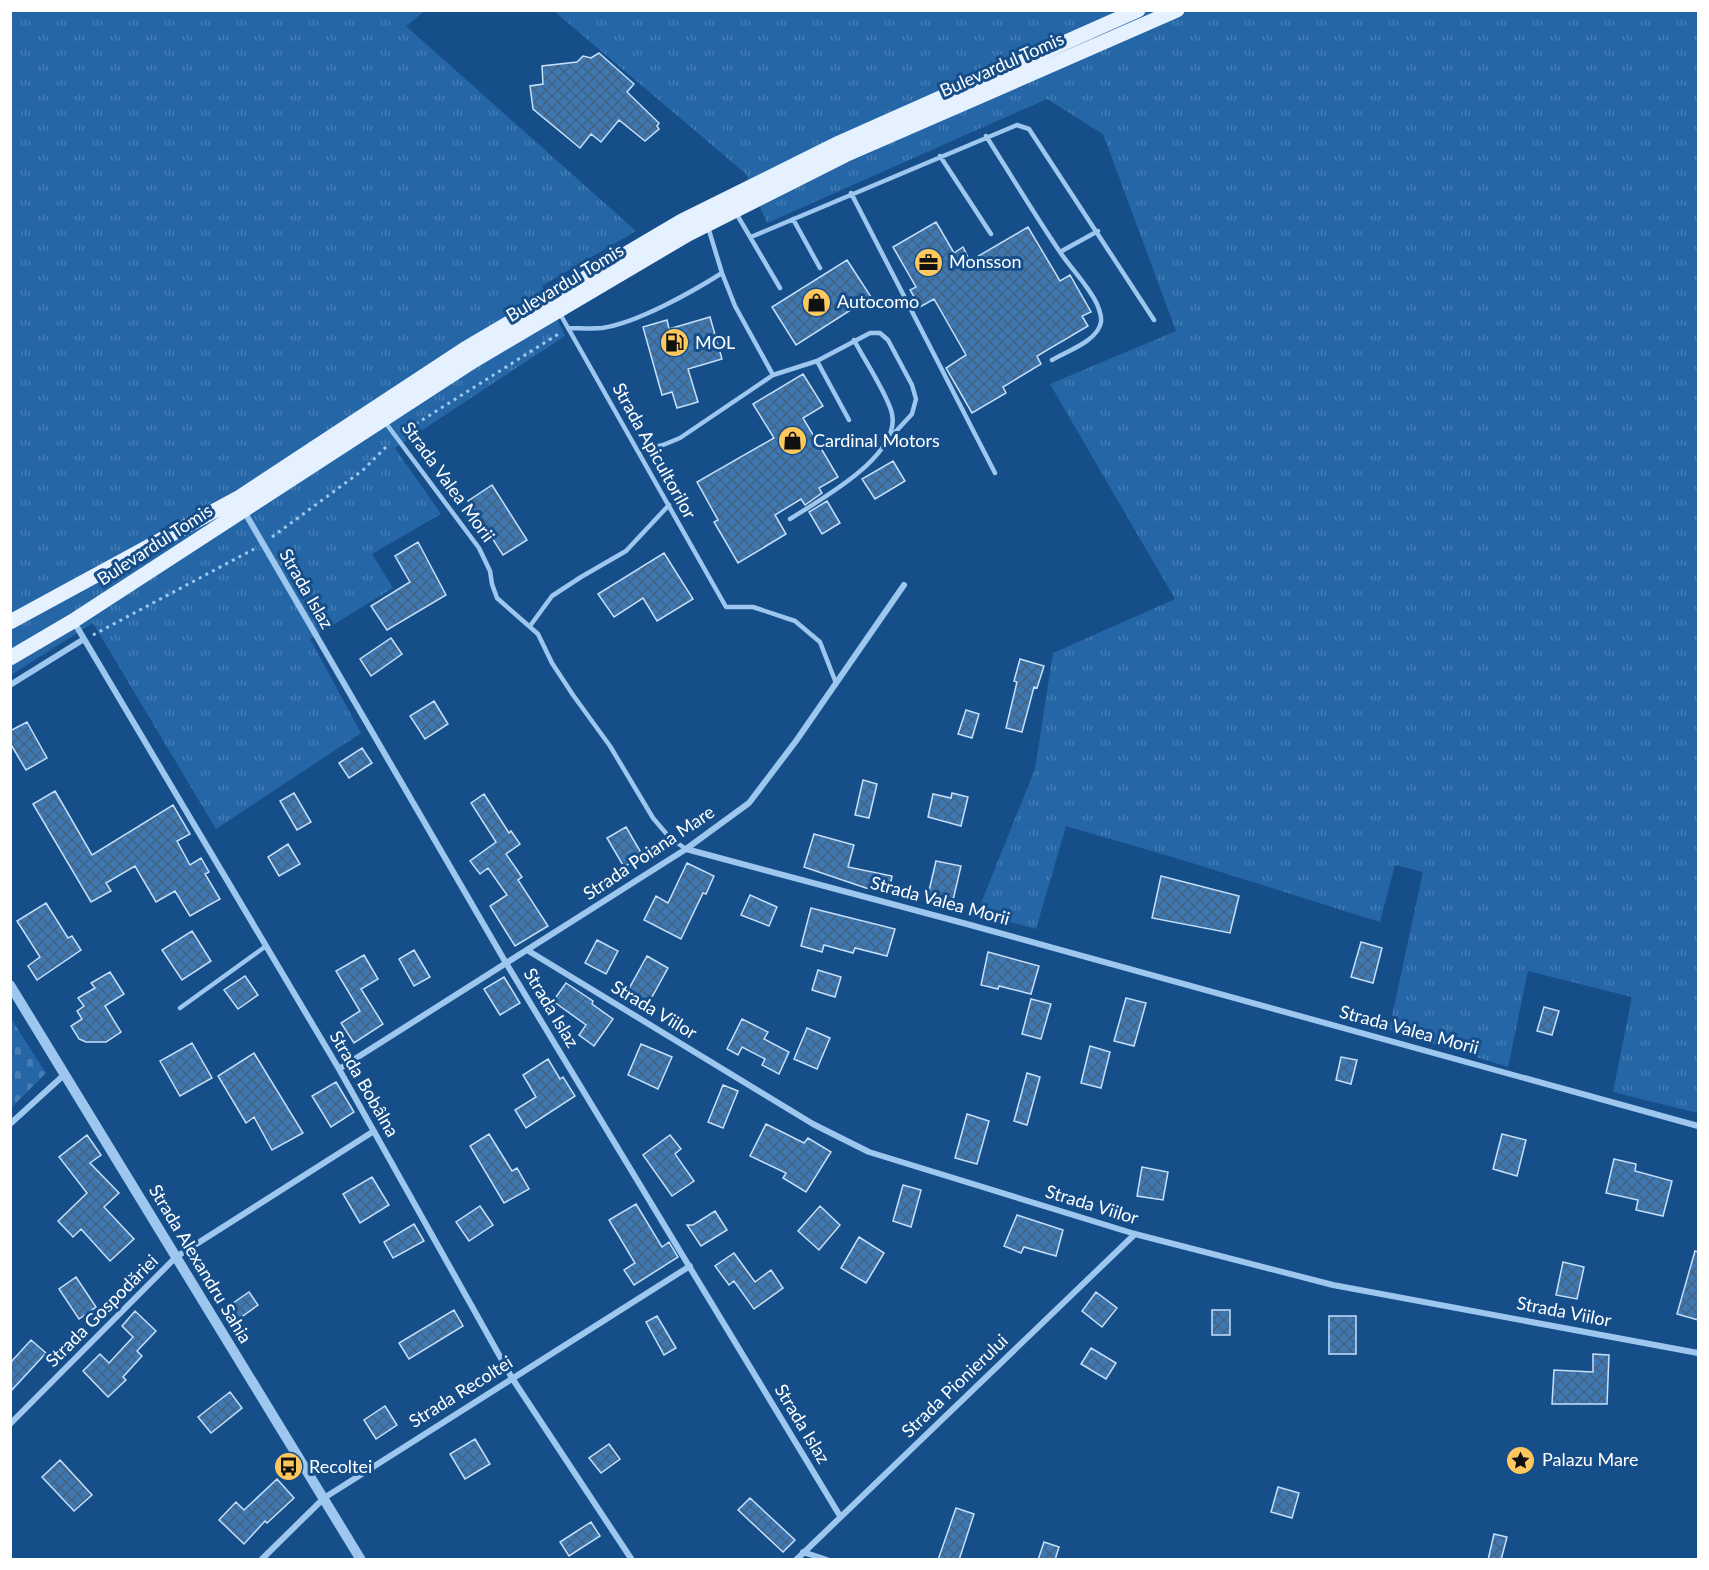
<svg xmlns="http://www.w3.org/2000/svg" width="1709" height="1570" viewBox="0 0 1709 1570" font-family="Lato,sans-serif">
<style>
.grass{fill:url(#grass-tufts)}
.cemetery{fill:url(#cemetery-stones)}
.building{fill:url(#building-cross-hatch);stroke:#c4e0fb;stroke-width:1.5}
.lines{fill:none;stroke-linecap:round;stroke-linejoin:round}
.path{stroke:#9ec7ef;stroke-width:3;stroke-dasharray:3 4.5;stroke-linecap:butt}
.service{stroke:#9ec7ef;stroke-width:4.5}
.minor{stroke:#9ec7ef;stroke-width:6}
.tertiary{stroke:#9ec7ef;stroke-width:10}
.primary{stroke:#e6f1ff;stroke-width:15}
.labels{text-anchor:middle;stroke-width:6;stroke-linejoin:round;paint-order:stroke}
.street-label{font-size:18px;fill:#fff;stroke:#164e8a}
.poi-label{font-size:18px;fill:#fff;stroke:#164e8a;text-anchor:start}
</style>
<defs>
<pattern id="grass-tufts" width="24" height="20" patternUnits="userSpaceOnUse" patternTransform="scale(1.5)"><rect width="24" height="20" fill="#2566a7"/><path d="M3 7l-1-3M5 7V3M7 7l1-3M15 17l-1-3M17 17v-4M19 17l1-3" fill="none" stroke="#467db4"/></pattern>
<pattern id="cemetery-stones" width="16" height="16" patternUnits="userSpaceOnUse" patternTransform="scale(1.5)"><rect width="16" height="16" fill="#2566a7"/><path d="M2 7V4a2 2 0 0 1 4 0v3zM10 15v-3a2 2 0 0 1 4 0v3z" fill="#467db4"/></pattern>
<pattern id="building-cross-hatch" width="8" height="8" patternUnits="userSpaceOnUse" patternTransform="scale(1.5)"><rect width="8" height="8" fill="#3e78b3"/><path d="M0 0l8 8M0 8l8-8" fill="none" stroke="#456280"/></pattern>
</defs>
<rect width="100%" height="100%" fill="#164e8a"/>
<path class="grass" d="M11 11H425L406 26 636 231 542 286 565 336 395 448 441 514 372 554 393 588 310 639 361 733 216 829 93 623 11 675Z
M554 11H1698V1113L1613 1092 1632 997 1528 971 1508 1067 1389 1030 1423 872 1395 865 1380 922 1189 862 1066 826 1036 929 977 913 1035 769 1053 653 1175 599 1050 384 1176 331 1103 134 1047 99 767 223 746 174Z"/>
<path class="cemetery" d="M10 1017 46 1073 11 1108H10Z"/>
<path class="building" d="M599 53 634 84 627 92 659 123 657 126 659 129 645 141 619 120 601 142 591 134 580 148 533 109 530 86 543 84 542 66 577 62 583 56 591 58Z
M936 222 954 253 963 247 970 261 1028 227 1060 281 1070 275 1091 312 1082 316 1088 326 1037 356 1041 364 1003 387 1006 393 972 413 946 368 966 355 934 299 920 307 910 290 916 287 893 247Z
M847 260 871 297 796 345 772 307Z
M710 317 722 359 688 369 698 402 677 408 672 392 662 395 643 327 667 320 669 329Z
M803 374 823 406 803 418 838 477 819 488 822 493 805 505 801 499 775 515 786 534 738 563 714 522 718 520 697 482 774 438 753 404Z
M893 461 905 481 875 499 862 479Z
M492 485 527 540 503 555 468 501Z
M827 501 840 523 822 534 809 512Z
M418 542 446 595 387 630 371 606 410 582 395 556Z
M664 553 693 599 657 621 643 598 614 617 598 594Z
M391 638 402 654 371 676 360 659Z
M1020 659 1044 666 1037 688 1034 687 1022 732 1006 728 1017 682 1014 681Z
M434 701 448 724 425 739 410 716Z
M966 710 979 714 972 738 958 734Z
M27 722 47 758 26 770 10 743V731Z
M362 748 372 763 349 778 339 763Z
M863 780 877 784 869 818 855 815Z
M55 791 92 855 173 805 190 834 177 841 190 865 201 858 209 872 205 874 220 899 190 916 175 891 156 902 135 866 106 883 111 891 91 902 33 804Z
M294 793 311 822 297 830 280 801Z
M952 793 968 797 961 826 928 817 933 794 951 798Z
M484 794 509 833 511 831 520 844 506 854 522 877 518 880 548 926 515 946 490 906 507 895 488 868 480 874 470 861 496 842 471 803Z
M626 827 643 856 624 867 607 838Z
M814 834 854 845 848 867 892 876 889 892 866 888 804 867Z
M288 844 300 864 279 876 268 857Z
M936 861 961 866 953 900 928 895Z
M687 863 714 876 706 894 703 893 681 939 644 920 656 896 668 903Z
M1161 876 1239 896 1230 933 1152 918Z
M750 895 777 907 769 926 741 915Z
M46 903 68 938 72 936 81 950 37 980 28 966 40 957 17 921Z
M811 908 895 929 887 956 855 948 853 953 824 945 822 952 801 946Z
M192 931 211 961 182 980 162 950Z
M597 940 618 951 606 974 585 963Z
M1361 942 1382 948 1373 983 1351 977Z
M414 950 430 977 414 986 399 959Z
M988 952 1039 966 1031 994 999 986 998 989 981 985Z
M364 955 378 979 361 989 383 1024 354 1043 341 1023 360 1011 336 971Z
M647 956 668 968 647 1006 626 994Z
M818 970 841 977 835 997 812 990Z
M110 972 124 994 105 1006 121 1032 106 1042H86L79 1039 71 1026 82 1019 77 1011 84 1006 78 998 95 988 91 983Z
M245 976 258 995 238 1009 224 990Z
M504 977 520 1003 500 1015 484 989Z
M566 983 593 1001 592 1004 613 1019 594 1046 579 1035 586 1025 553 1001Z
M1126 998 1146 1003 1134 1046 1114 1041Z
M1031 999 1051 1004 1041 1039 1022 1034Z
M1544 1007 1559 1011 1552 1035 1537 1031Z
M742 1019 768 1032 764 1039 789 1052 779 1074 762 1065 765 1059 742 1047 738 1055 727 1049Z
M807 1028 830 1038 817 1069 794 1059Z
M192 1043 212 1078 180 1096 160 1061Z
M641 1044 672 1057 658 1089 628 1075Z
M1090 1046 1110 1052 1101 1088 1081 1083Z
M254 1053 303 1133 272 1150 254 1117 246 1123 218 1076Z
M1341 1057 1357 1060 1351 1084 1336 1080Z
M548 1059 560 1079 563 1077 575 1096 526 1128 515 1110 536 1097 523 1075Z
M1027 1073 1040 1077 1027 1125 1014 1121Z
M336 1082 354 1112 331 1127 312 1096Z
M723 1085 738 1091 723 1128 708 1122Z
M967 1114 989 1121 977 1164 955 1158Z
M766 1124 804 1143 808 1138 831 1152 806 1192 783 1178 786 1173 750 1156Z
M489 1134 512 1171 517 1168 529 1189 504 1203 470 1146Z
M1502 1134 1526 1140 1517 1176 1493 1169Z
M87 1135 101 1155 90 1163 119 1193 104 1207 134 1239 110 1261 81 1229 73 1237 58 1221 87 1193 59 1157Z
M670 1135 681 1149 675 1154 694 1181 672 1196 643 1155Z
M1614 1159 1636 1164 1635 1171 1672 1181 1663 1216 1636 1210 1638 1200 1606 1193Z
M1142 1167 1168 1172 1163 1200 1137 1196Z
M372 1177 389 1205 360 1223 343 1194Z
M903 1185 921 1190 911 1227 893 1221Z
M636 1204 662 1247 669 1242 678 1257 634 1285 624 1270 635 1263 609 1220Z
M480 1206 493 1225 469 1241 456 1222Z
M820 1206 840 1225 819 1250 798 1231Z
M715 1211 727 1230 701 1246 687 1225H693Z
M1017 1215 1063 1230 1056 1256 1024 1247 1021 1253 1004 1246Z
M414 1224 424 1241 393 1258 384 1242Z
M859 1237 884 1253 866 1283 841 1268Z
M1695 1251 1698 1252V1320L1677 1314Z
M734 1253 755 1282 771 1270 783 1288 754 1309 734 1281 729 1285 715 1266Z
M1563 1262 1584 1267 1577 1299 1556 1295Z
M76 1277 96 1307 79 1319 59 1289Z
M249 1292 258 1305 236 1321 226 1308Z
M1096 1292 1117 1308 1102 1327 1082 1311Z
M454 1310 463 1326 409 1359 399 1343Z
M1212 1310H1230V1335H1212Z
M135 1311 156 1331 137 1351 142 1356 123 1377 126 1380 108 1397 83 1371 100 1354 109 1363 133 1337 122 1326Z
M657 1316 676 1348 664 1355 646 1322Z
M1329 1316H1356V1354H1329Z
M31 1340 46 1353 10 1392V1363Z
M1091 1348 1116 1363 1106 1379 1081 1364Z
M1593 1354 1609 1355 1607 1404H1552L1554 1370 1593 1372Z
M230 1392 242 1408 211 1433 198 1417Z
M385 1406 397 1425 376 1439 364 1420Z
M475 1439 490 1464 465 1479 450 1454Z
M609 1444 620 1459 601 1473 589 1458Z
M60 1460 92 1495 74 1511 42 1477Z
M277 1479 294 1498 267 1523 265 1521 244 1544 219 1520 236 1502 244 1510Z
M1278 1487 1299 1493 1292 1518 1271 1512Z
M750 1498 795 1540 783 1552 738 1510Z
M956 1508 974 1514 959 1560H938Z
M591 1522 600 1536 569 1556 560 1542Z
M1494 1534 1507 1537 1501 1560H1488Z
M1044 1542 1059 1547 1055 1560H1038Z"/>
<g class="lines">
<path class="path" d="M403 432 560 333
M272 537 363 470 389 444
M93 635 254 549"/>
<path class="service" d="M986 136C1011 175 1034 214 1060 252 1072 270 1088 285 1097 304 1099 309 1102 316 1101 322 1098 341 1067 351 1052 360
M940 156 991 234
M851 193 995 473
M736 213 780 288
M793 219 820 268
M708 227 722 273 735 306 773 375
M751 237 1017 125 1029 129 1154 320
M1060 252 1098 231
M559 312 726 607H753L795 621 820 642 836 683
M569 328C580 328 591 329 602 328 637 323 692 292 722 273
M817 361 849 420
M385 422 479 548 490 571 492 584 497 598 538 634 552 663 573 695 610 746 653 818 670 838 686 849
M638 451 663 445 680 438 773 375 817 361 870 333H880L888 340 912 385 916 399 912 414 887 441
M790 519C819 500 906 454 891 410 884 389 865 361 854 340
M530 626 552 596 581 577 626 551 669 505
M180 1008 266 946"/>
<path class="minor" d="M244 511 506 963 840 1516
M74 622 339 1069 512 1378 632 1560
M10 685 84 639
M686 849 963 923 1698 1126
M527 950 813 1124 869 1152 1135 1234 1333 1285 1698 1353
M339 1069 686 849 749 803 796 741 904 585
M10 1124 65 1074
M10 1424 176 1257 374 1131
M803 1552 827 1560
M261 1560 324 1498 690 1266
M796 1560 1135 1234"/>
<path class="tertiary" d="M10 985 361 1560"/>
<path class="primary" d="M10 622 240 497 465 349 682 221 839 143 1138 10
M10 658 73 621 473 361 688 234 845 155 1177 10"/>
</g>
<defs>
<symbol id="office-disc" viewBox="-11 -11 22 22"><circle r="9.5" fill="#ffc85c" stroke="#164e8a"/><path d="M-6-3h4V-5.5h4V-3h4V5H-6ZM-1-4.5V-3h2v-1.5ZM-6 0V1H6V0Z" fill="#111"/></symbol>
<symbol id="shop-disc" viewBox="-11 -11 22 22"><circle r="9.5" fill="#ffc85c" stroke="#164e8a"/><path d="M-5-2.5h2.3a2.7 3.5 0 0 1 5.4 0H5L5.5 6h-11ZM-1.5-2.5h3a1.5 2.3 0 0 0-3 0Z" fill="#111"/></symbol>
<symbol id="fuel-disc" viewBox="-11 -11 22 22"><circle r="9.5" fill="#ffc85c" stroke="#164e8a"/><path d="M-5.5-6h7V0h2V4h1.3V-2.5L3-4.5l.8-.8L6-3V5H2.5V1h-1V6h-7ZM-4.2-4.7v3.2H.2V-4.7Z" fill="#111"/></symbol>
<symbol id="sight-disc" viewBox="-11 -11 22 22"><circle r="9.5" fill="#ffc85c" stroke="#164e8a"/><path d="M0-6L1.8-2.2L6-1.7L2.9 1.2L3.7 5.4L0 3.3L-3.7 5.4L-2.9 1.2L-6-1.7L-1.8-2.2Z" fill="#111"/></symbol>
<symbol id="bus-disc" viewBox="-11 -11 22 22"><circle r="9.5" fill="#ffc85c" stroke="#164e8a"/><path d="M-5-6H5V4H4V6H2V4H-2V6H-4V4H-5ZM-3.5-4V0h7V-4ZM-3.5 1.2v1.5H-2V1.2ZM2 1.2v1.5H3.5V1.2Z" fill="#111"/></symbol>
</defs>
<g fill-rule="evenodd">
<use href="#office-disc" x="912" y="246" width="33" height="33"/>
<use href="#shop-disc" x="800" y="286" width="33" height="33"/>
<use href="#fuel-disc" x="658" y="326" width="33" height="33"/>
<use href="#shop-disc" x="776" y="424" width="33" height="33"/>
<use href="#sight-disc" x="1504" y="1444" width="33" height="33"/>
<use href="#bus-disc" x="272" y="1450" width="33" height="33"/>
</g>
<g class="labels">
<g class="street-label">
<text transform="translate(1002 65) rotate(-24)" y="6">Bulevardul Tomis</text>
<text transform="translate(565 283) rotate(-31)" y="6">Bulevardul Tomis</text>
<text transform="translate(654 451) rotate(61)" y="6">Strada Apicultorilor</text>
<text transform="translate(448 482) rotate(54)" y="6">Strada Valea Morii</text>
<text transform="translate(155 545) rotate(-33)" y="6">Bulevardul Tomis</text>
<text transform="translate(306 589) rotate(60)" y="6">Strada Islaz</text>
<text transform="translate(649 853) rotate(-34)" y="6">Strada Poiana Mare</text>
<text transform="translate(940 901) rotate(15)" y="6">Strada Valea Morii</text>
<text transform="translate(551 1008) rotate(59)" y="6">Strada Islaz</text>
<text transform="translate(654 1010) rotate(31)" y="6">Strada Viilor</text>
<text transform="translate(1409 1030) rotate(15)" y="6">Strada Valea Morii</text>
<text transform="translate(364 1084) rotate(60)" y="6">Strada Bobâlna</text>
<text transform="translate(1092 1205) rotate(17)" y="6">Strada Viilor</text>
<text transform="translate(200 1264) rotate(59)" y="6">Strada Alexandru Sahia</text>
<text transform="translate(102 1311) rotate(-45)" y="6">Strada Gospodăriei</text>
<text transform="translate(1564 1312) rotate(11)" y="6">Strada Viilor</text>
<text transform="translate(955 1386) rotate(-44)" y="6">Strada Pionierului</text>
<text transform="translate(461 1392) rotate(-32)" y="6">Strada Recoltei</text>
<text transform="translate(802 1424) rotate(59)" y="6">Strada Islaz</text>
</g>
<g class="poi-label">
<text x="949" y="268">Monsson</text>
<text x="837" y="308">Autocomo</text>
<text x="695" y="349">MOL</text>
<text x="813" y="447">Cardinal Motors</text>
<text x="1542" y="1466">Palazu Mare</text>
<text x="309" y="1473">Recoltei</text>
</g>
</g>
<rect width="1709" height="1570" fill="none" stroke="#ffffff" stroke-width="24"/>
</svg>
